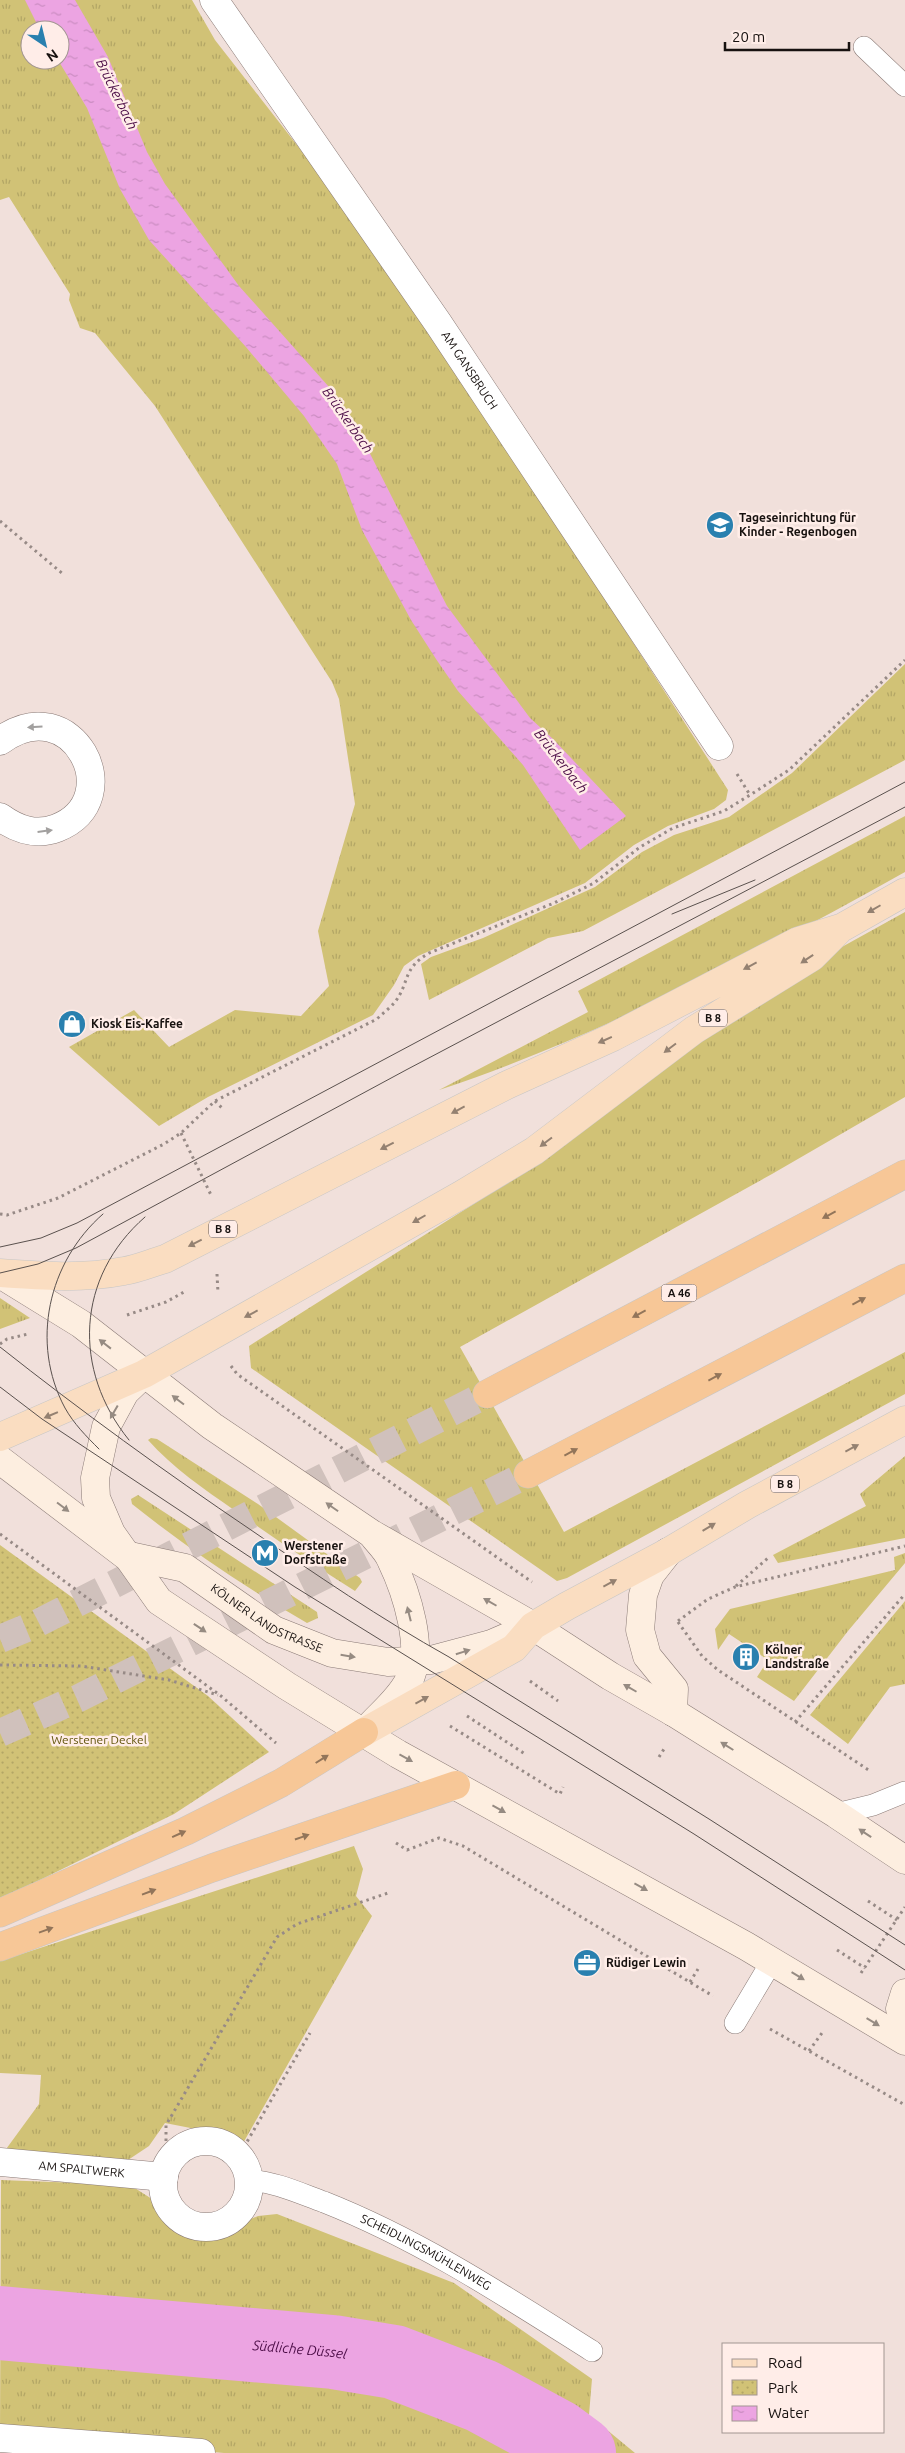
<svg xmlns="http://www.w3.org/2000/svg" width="905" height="2453" viewBox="0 0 905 2453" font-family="Ubuntu,sans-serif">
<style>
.grass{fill:url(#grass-tufts);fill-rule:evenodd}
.park{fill:url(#park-dots)}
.water{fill:url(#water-ripples)}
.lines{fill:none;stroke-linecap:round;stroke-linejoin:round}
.river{stroke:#eca4e2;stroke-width:74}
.motorway-tunnel{stroke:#d0c1bc;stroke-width:28;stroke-dasharray:28 14;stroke-linecap:butt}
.service-casing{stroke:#8a7a76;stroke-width:22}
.minor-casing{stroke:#8a7a76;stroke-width:29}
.secondary-casing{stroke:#8a7a76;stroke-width:29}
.primary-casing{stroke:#c7c6c5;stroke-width:29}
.motorway-casing{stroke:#c7c6c5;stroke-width:29}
.path{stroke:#978a86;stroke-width:3;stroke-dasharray:2.5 4;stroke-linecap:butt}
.service{stroke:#fff;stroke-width:21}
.minor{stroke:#fff;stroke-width:28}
.secondary{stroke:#fdeee0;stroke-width:28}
.primary{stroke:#faddc1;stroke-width:28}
.motorway{stroke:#f7c797;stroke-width:28}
.tram{stroke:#5a514e;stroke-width:1}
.oneway{fill:#a2a09f}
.oneway2{fill:#948171}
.oneway3{fill:#92755a}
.oneway4{fill:#968b82}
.labels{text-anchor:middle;stroke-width:5;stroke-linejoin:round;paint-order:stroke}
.shield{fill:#ffede8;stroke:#5d5350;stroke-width:1}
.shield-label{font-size:11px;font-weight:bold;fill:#17110f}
.street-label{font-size:12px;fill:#17110f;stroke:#ffede8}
.poi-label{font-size:12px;font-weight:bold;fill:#17110f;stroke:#ffede8;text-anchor:start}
.park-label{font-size:12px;fill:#62550c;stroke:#ffede8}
.water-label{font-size:14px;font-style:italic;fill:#4d0e48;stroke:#ffede8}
</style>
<defs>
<pattern id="grass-tufts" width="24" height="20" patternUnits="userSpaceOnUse" patternTransform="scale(1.25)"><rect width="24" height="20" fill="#d1c276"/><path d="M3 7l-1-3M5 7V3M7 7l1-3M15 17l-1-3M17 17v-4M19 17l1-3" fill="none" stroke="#b3a665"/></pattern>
<pattern id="park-dots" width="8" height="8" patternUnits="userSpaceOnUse" patternTransform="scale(1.25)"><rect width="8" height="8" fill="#d1c276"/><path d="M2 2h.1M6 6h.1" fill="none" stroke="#b3a665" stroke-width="1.8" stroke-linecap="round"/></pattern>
<pattern id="water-ripples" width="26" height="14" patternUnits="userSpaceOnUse" patternTransform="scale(1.25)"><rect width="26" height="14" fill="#eca4e2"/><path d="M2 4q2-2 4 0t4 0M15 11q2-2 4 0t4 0" fill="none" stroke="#ca8cc1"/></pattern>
</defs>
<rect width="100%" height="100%" fill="#f1e0db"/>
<path class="grass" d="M0 0H192L215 40 318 172 500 436 728 790 726 800 714 809 668 826 634 845 585 883 418 956 404 966 394 985 373 1015 208 1097 159 1126 69 1047 134 1010 169 1047 235 1010 301 1016 329 986 318 931 355 804 339 699 332 682 155 406 95 333 80 328 69 300 70 294 9 197 0 200ZM30 30H60V60H30Z
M905 664V760L583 931 548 938 429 1000 421 964 431 957 483 938 595 887 642 852 674 835 729 817 792 773Z
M905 816V872C838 910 770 946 700 980 615 1022 529 1060 439 1090L588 1012 578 991Z
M905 912V1097L772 1174 460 1347 564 1532 905 1352V1394L567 1578 557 1581 251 1368 249 1346 543 1160 613 1097 813 963Z
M0 1298 30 1318 0 1329Z
M151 1438 157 1439 258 1504 360 1578 362 1582 355 1591C314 1565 274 1538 234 1510 204 1489 173 1468 148 1440Z
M905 1456V1538L778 1563 773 1555 866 1506 860 1494Z
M138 1495 317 1612 318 1618 307 1623C246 1588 187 1548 132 1504L131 1499Z
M905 1553V1563L848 1631 794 1701 757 1677 768 1660 729 1634 718 1650 715 1629 730 1609 895 1570 894 1557Z
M905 1601V1684L890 1687 848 1744 810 1715Z
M354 1846 363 1869 356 1896 372 1916 242 2145 206 2131 165 2123 149 2146 122 2164 1 2156 39 2104 41 2075 0 2073V1961Z
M1 2180 130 2185 152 2199 168 2221 186 2233 209 2237 258 2216 277 2214 454 2283 592 2379 589 2415 635 2453H224L0 2433Z"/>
<path class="park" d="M0 1545 208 1696 269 1752 174 1814 40 1880 0 1898Z"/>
<path class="water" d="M25 0H75L108 57 147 152 165 184 239 286 329 387 353 420 447 606 530 718 553 739 626 816 580 850 523 765 458 691 436 659 411 620 362 530 337 464 304 416 246 347 149 240 120 189 87 108 58 60H60V30H40Z"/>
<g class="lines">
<path class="river" id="s1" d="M0 2323 333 2352 394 2362 482 2396 556 2436 579 2453"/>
<path class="motorway-tunnel" d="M0 1639 36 1624 487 1394
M0 1733 79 1698 528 1474"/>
<defs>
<g id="service">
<path d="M864 47 905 86"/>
<path d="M836 1814 873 1805 905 1792"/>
<path d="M735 2023 772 1961"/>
<path id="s2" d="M249 2180C276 2182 299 2193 324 2202 420 2240 505 2296 592 2351"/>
</g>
<g id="minor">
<path id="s3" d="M214 0 438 323 719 746"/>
<path d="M0 741C72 687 130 799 57 828 36 836 18 830 0 817"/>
<circle cx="206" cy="2184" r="43"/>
<path id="s4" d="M0 2162 164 2177"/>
<path d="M0 2438 201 2453"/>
</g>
<g id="secondary">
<path d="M0 1274 81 1324 212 1426 372 1534 533 1626 610 1676 673 1712 836 1814 905 1860"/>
<path d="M144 1374 125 1392 106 1427 95 1478 96 1498 111 1533 159 1601 287 1686 398 1754 746 1946 905 2041"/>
<path id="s5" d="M0 1460 125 1555 185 1568 274 1630 332 1653 388 1662 431 1660 491 1644 533 1626"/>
<path d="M668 1552 650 1575 643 1595 640 1630 647 1656 674 1689 673 1712"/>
<path d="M370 1726C383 1712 399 1699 408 1682 426 1651 406 1591 391 1560 388 1552 381 1545 375 1538"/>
<path d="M905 1993 900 2009 905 2019"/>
</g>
<path id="primary" d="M0 1273C41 1276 83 1279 124 1271 137 1269 151 1263 165 1259L507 1085 613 1037 798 941 843 927 905 892
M0 1437 144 1374 461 1195 534 1151 694 1030 812 957 838 931
M364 1732 514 1648 533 1626 567 1606 668 1552 747 1505 905 1420"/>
<path id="motorway" d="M487 1394 905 1174
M528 1474 905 1278
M0 1913 186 1831 281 1783 364 1732
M0 1947 212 1868 456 1785"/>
</defs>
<use href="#service" class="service-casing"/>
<use href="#minor" class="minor-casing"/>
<use href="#secondary" class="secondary-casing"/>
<use href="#primary" class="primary-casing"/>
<use href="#motorway" class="motorway-casing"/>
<path class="path" d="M0 521 63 574
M737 774 750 795
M215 1101 222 1108
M181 1133 211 1195
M0 1214 7 1215 58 1198 164 1144 181 1133 215 1101 377 1019C383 1013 390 1008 395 1002 410 982 402 969 429 953L554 903 594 883 640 847 673 828 724 811 750 795 789 770 905 660
M217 1274 218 1293
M127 1315 166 1302 184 1292
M0 1344 7 1339 28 1334
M231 1366 237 1374 532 1582
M0 1534 221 1696 276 1743
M736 1586 768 1558
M678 1621 708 1599 735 1587 905 1546
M678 1622 702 1656 718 1670 870 1771
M0 1665 81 1666 169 1680 218 1695
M530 1681 558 1701
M467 1716 525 1754
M795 1722 905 1594
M450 1726 560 1794 563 1787
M659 1757 664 1749
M396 1843 407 1850 439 1838 463 1846 713 1996
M868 1901 897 1920
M837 1950 865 1968
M861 1973 905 1907
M690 1982 698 1969
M770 2029 905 2105
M809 2051 822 2033
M166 2141V2125L277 1937 297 1924 388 1893
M244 2147 310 2033"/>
<use href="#service" class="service"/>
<use href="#minor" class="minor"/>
<use href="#secondary" class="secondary"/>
<use href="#primary" class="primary"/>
<use href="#motorway" class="motorway"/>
<path class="tram" d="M672 914 755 880
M0 1247 41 1238 77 1223 905 782
M0 1273 38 1264 76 1248 406 1070 905 807
M0 1347C81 1411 165 1472 251 1530 315 1574 381 1619 449 1657L709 1819 905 1945
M0 1387 42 1419 295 1587 694 1834 905 1970
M129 1440C72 1370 76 1277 145 1217
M99 1449C86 1436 74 1424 65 1408 30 1343 48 1262 103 1214"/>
</g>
<defs><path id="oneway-solid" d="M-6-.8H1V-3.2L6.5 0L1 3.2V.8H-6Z" transform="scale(1.25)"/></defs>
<g class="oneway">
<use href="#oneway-solid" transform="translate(35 727) rotate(177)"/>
<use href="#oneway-solid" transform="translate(45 831) rotate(-7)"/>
</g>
<g class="oneway2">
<use href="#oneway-solid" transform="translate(874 909) rotate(150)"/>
<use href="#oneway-solid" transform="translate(807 959) rotate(146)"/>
<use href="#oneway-solid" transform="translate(750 966) rotate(152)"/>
<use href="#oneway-solid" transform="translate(605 1040) rotate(156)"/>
<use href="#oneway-solid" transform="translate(670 1048) rotate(143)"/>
<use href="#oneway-solid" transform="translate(458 1110) rotate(152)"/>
<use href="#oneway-solid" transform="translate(546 1142) rotate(143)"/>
<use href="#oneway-solid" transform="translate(387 1146) rotate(153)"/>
<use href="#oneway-solid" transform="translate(419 1219) rotate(150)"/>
<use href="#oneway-solid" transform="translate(195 1243) rotate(153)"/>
<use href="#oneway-solid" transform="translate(251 1314) rotate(152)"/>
<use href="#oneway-solid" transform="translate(51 1415) rotate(157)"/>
<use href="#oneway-solid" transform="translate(852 1448) rotate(-28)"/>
<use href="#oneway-solid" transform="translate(709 1527) rotate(-31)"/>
<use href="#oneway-solid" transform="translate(610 1583) rotate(-28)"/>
<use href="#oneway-solid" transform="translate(422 1700) rotate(-29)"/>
</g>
<g class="oneway3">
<use href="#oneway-solid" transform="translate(829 1215) rotate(152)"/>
<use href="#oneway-solid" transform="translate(859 1301) rotate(-28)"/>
<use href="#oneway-solid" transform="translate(639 1314) rotate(152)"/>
<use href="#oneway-solid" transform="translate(715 1377) rotate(-28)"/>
<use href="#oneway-solid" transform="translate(571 1452) rotate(-28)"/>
<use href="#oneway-solid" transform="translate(322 1759) rotate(-32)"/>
<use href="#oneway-solid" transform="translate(179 1834) rotate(-24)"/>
<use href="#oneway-solid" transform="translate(302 1837) rotate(-19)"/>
<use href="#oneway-solid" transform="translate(149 1892) rotate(-21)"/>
<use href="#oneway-solid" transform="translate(46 1930) rotate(-20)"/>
</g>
<g class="oneway4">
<use href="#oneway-solid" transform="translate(105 1344) rotate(-142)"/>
<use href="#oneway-solid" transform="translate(178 1400) rotate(-143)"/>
<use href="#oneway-solid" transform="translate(114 1412) rotate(120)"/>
<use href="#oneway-solid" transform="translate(63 1507) rotate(37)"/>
<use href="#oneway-solid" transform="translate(332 1507) rotate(-145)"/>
<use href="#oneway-solid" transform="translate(490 1602) rotate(-150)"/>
<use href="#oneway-solid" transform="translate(409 1614) rotate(-104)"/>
<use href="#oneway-solid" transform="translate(200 1628) rotate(34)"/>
<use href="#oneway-solid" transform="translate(463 1652) rotate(-17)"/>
<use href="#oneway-solid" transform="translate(348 1656) rotate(9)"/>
<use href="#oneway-solid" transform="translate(630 1688) rotate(-150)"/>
<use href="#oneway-solid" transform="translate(727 1746) rotate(-148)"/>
<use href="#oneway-solid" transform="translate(406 1758) rotate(29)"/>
<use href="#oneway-solid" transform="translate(499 1809) rotate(29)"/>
<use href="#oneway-solid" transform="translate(865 1833) rotate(-146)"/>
<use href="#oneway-solid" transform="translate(641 1887) rotate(29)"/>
<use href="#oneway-solid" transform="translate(798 1976) rotate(31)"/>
<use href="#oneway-solid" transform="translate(873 2022) rotate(31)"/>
</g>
<defs>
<symbol id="school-disc" viewBox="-11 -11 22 22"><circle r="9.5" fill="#2980af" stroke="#ffede8"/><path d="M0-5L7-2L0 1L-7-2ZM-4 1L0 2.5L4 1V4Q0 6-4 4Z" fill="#fff"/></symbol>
<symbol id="shop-disc" viewBox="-11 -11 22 22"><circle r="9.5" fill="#2980af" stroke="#ffede8"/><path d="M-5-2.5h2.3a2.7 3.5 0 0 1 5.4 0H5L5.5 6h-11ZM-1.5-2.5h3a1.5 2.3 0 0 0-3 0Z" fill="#fff"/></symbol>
<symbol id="metro-disc" viewBox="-11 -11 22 22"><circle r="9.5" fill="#2980af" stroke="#ffede8"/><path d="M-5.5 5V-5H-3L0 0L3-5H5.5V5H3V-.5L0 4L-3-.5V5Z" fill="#fff"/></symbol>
<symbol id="building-disc" viewBox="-11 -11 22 22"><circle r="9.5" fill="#2980af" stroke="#ffede8"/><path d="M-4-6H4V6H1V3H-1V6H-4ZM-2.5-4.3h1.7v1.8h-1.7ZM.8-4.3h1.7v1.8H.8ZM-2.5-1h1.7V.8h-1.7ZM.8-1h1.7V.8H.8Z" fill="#fff"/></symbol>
<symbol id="office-disc" viewBox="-11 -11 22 22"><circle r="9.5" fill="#2980af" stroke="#ffede8"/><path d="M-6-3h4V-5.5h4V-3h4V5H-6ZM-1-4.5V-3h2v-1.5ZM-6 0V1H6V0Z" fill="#fff"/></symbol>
</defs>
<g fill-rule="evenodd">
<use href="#school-disc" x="704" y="509" width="32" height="32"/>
<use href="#shop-disc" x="56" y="1008" width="32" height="32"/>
<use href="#metro-disc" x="249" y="1537" width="32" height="32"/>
<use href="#building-disc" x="730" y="1641" width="32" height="32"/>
<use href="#office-disc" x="571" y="1947" width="32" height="32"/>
</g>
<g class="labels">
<g class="shield">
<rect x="699" y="1009.5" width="28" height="17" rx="4"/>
<rect x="209" y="1220.5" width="28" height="17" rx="4"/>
<rect x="661.5" y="1284.5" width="35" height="17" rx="4"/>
<rect x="771" y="1475.5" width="28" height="17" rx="4"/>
</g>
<g class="shield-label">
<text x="713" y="1022">B 8</text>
<text x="223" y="1233">B 8</text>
<text x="679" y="1297">A 46</text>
<text x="785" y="1488">B 8</text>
</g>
<g class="street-label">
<text dy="4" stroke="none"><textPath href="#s3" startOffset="450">AM GANSBRUCH</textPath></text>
<text dy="4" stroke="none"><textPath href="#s5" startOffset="315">KÖLNER LANDSTRASSE</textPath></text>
<text dy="4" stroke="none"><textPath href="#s4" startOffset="82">AM SPALTWERK</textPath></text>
<text dy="4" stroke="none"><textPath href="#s2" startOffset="192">SCHEIDLINGSMÜHLENWEG</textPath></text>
</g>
<g class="poi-label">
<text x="739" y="522">Tageseinrichtung für<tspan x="739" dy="14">Kinder - Regenbogen</tspan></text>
<text x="91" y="1028">Kiosk Eis-Kaffee</text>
<text x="284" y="1550">Werstener<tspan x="284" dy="14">Dorfstraße</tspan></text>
<text x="765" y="1654">Kölner<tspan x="765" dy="14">Landstraße</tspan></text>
<text x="606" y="1967">Rüdiger Lewin</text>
</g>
<g class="park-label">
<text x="99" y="1744">Werstener Deckel</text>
</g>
<g class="water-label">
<text transform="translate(117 94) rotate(64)" y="5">Brückerbach</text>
<text transform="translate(348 420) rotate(55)" y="5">Brückerbach</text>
<text transform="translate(561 761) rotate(52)" y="5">Brückerbach</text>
<text dy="5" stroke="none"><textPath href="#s1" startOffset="301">Südliche Düssel</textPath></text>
</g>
</g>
<rect x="722" y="2343" width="162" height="90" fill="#ffede8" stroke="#a29591"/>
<rect x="732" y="2359" width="25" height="8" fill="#faddc1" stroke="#a29591"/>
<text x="768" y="2368" font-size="15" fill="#17110f">Road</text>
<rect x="732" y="2380" width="25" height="15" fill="url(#park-dots)" stroke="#a29591"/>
<text x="768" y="2393" font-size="15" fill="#17110f">Park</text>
<rect x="732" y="2406" width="25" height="15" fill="url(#water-ripples)" stroke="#a29591"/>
<text x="768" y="2418" font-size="15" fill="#17110f">Water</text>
<g transform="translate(45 45) rotate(145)"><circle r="24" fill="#ffede8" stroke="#a29591"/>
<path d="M0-4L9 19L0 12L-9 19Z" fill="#2980af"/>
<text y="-8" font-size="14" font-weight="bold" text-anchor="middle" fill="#17110f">N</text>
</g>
<path d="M725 42v8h124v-8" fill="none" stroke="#17110f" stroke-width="2.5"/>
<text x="732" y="42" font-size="15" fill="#17110f" stroke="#ffede8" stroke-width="4" paint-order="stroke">20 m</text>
</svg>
